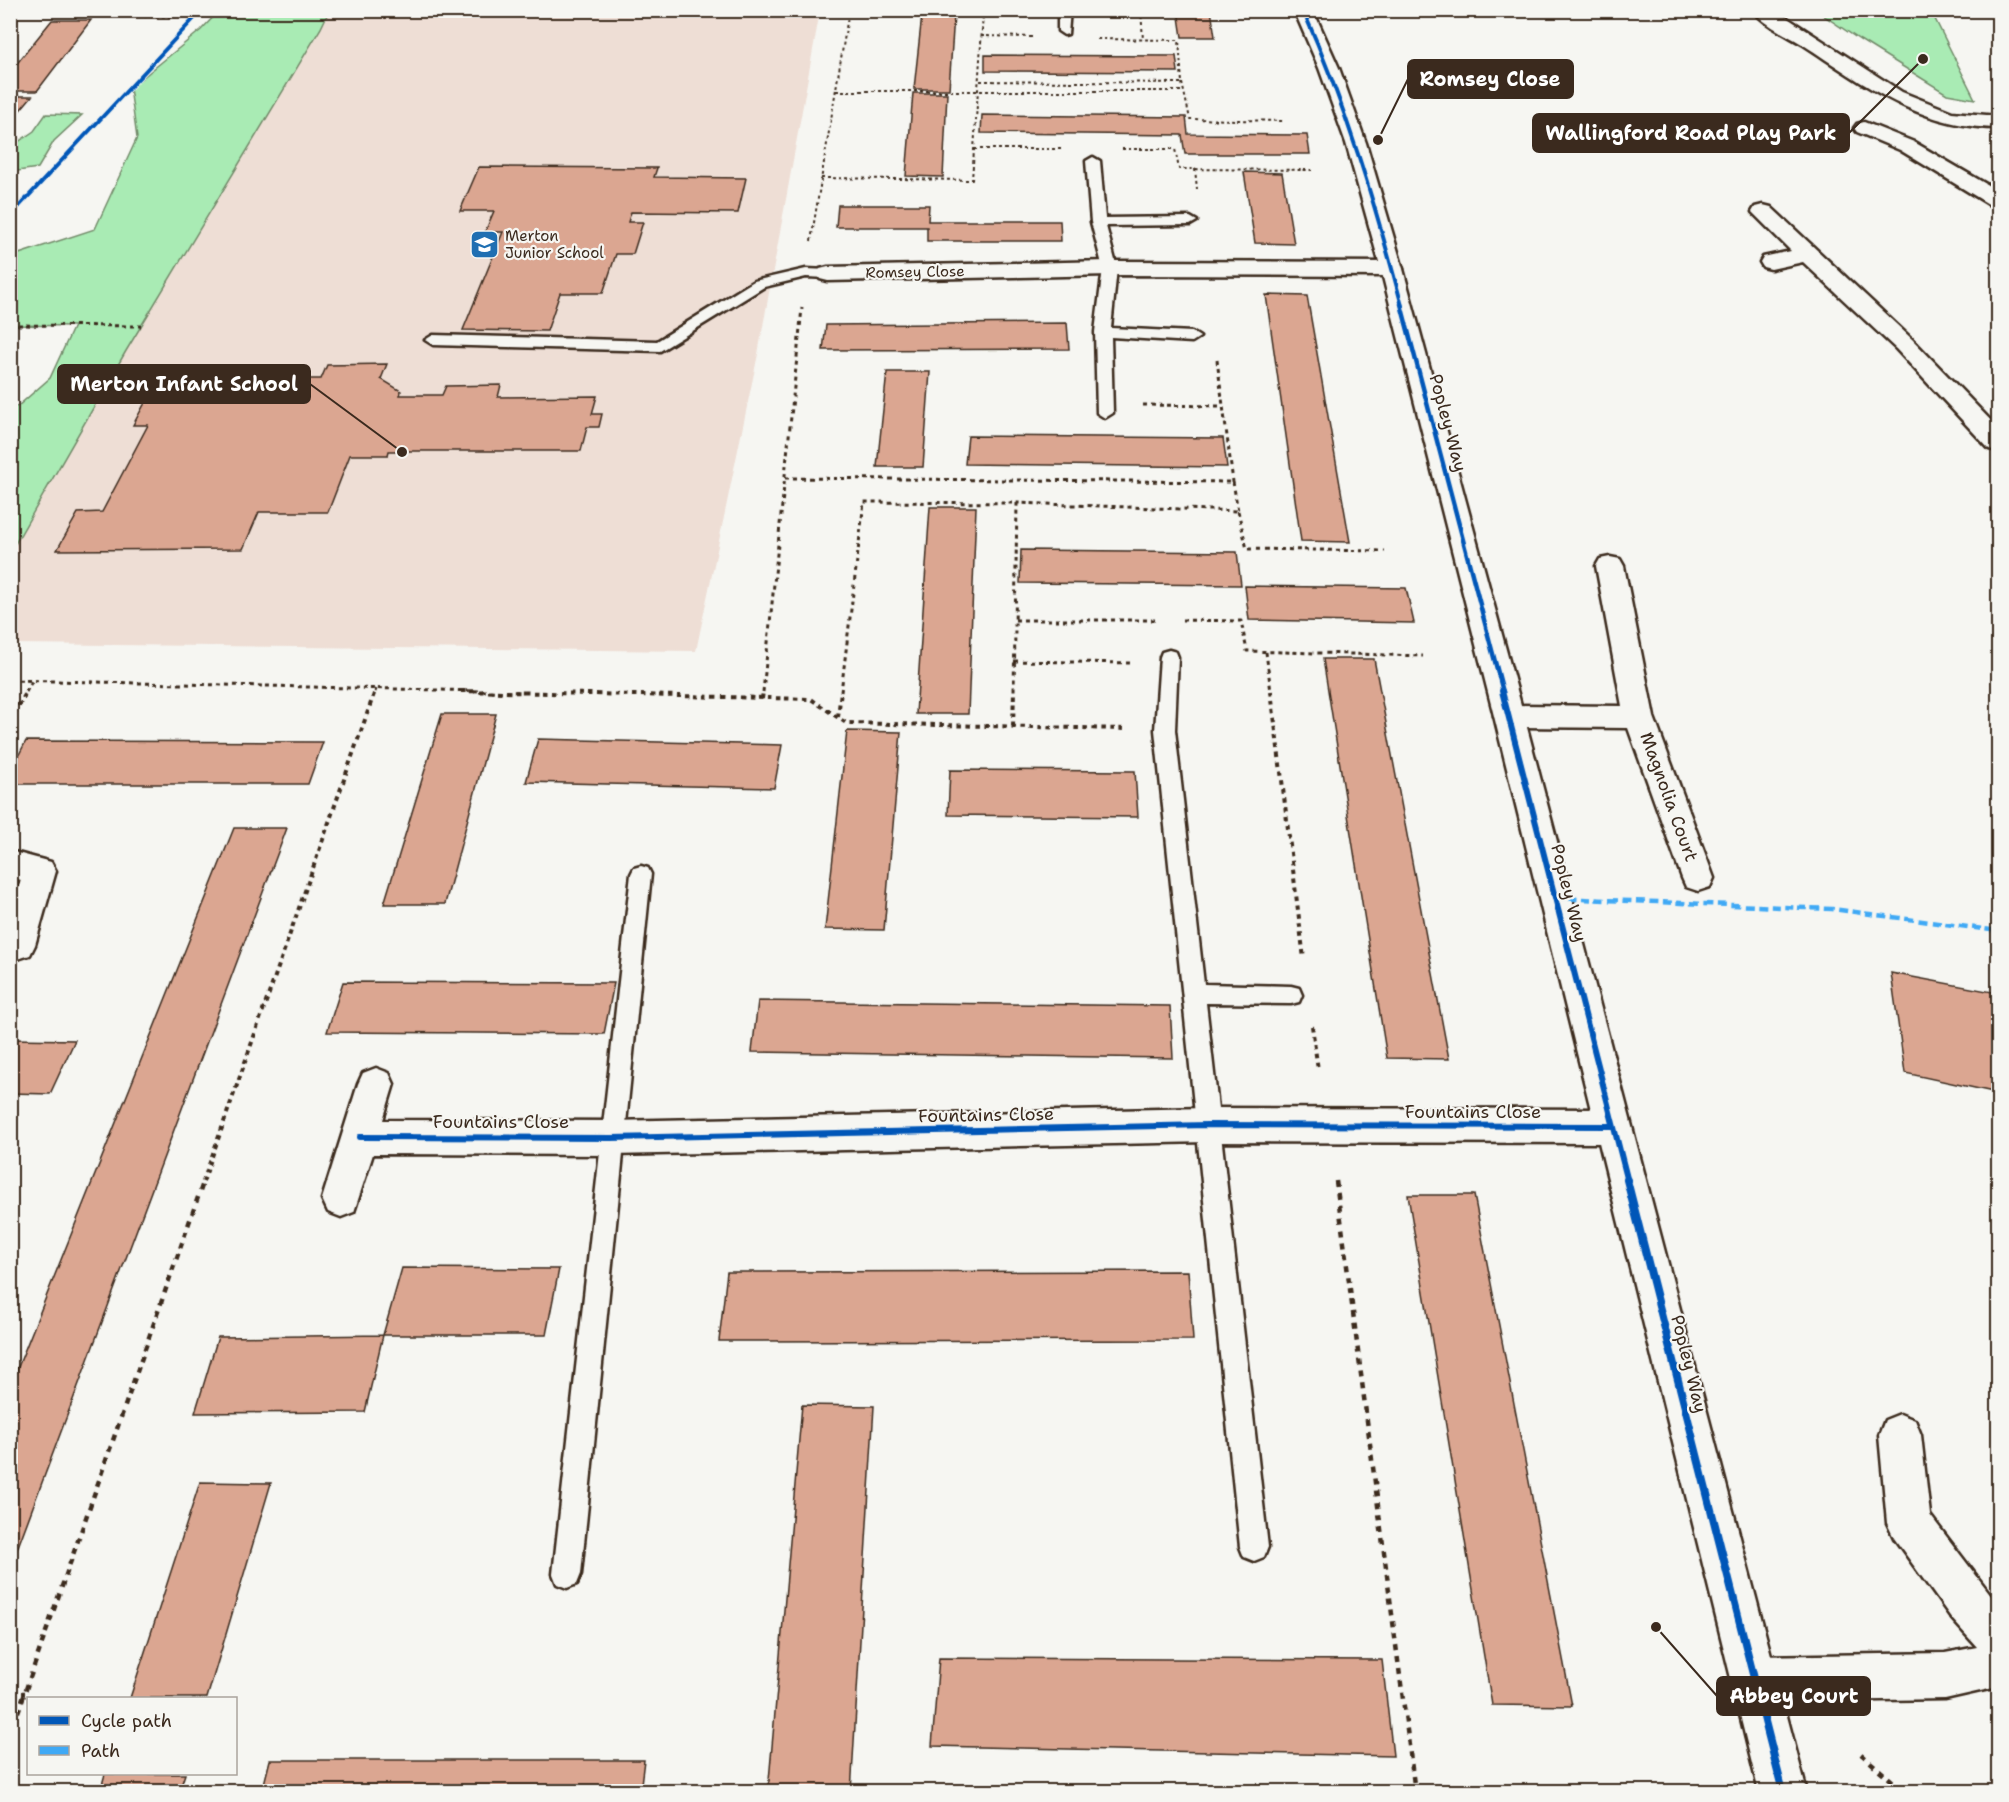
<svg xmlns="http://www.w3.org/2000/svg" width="2009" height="1802" viewBox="0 0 2009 1802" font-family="'Shantell Sans',sans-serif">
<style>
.built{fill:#eeded5}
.green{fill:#a9ebb4;stroke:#728a69;stroke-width:1.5}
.building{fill:#dba691;stroke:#3b2a1e;stroke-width:1.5}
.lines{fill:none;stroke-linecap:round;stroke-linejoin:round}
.service-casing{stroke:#3b2a1e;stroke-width:5}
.minor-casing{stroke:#3b2a1e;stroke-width:5}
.tertiary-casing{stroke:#3b2a1e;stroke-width:5}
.path-far3{stroke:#3b2a1e;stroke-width:2;stroke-dasharray:3 3;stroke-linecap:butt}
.path-far2{stroke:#3b2a1e;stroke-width:3;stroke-dasharray:4 4;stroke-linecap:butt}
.path-far1{stroke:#3b2a1e;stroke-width:4;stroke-dasharray:4.5 4.5;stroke-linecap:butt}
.path{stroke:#3b2a1e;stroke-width:4.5;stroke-dasharray:6 6;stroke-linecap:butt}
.service{fill:#f6f6f2;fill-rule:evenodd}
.minor{fill:#f6f6f2;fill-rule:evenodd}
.tertiary{fill:#f6f6f2;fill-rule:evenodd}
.quiet{stroke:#3fa9f5;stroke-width:4.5;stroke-dasharray:9 4.5;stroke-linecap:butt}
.cycleway-far3-casing{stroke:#f6f6f2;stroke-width:6}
.cycleway-far2-casing{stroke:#f6f6f2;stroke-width:8}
.cycleway-far1-casing{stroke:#f6f6f2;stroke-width:10}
.cycleway-casing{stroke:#f6f6f2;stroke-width:11}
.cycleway-far3{stroke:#0057b8;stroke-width:4}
.cycleway-far2{stroke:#0057b8;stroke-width:4.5}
.cycleway-far1{stroke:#0057b8;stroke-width:6}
.cycleway{stroke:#0057b8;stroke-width:8}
.labels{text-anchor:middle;stroke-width:4.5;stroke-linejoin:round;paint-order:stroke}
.far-poi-label{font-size:15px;fill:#3b2a1e;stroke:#f6f6f2;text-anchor:start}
.far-street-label{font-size:15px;fill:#3b2a1e;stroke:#f6f6f2}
.street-label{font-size:18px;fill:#3b2a1e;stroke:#f6f6f2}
.leader{fill:none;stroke:#3b2a1e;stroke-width:2}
.callout-dot{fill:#3b2a1e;stroke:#f6f6f2;stroke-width:2}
.callout{fill:#3b2a1e;stroke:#3b2a1e;stroke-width:2}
.callout-label{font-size:20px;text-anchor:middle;font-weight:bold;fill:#fff}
</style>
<rect width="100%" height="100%" fill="#f6f6f2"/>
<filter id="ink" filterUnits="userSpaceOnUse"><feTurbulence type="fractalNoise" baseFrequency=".0167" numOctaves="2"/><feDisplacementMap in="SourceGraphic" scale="12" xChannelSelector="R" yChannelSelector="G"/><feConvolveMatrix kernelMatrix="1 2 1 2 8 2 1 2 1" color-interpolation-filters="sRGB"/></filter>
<g filter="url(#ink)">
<path class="built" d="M329 11H820L758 354 696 651 11 644V551L126 351 321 28Z"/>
<path class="green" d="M219 11H329L321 28 126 351 11 551V408L18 406 50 378 74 326 11 325V261L16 255 95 229 137 138 130 88 201 30Z
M1817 11H1931L1975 99 1947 94 1860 40Z
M46 114 82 115 54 141 38 168 11 172V147L34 131Z"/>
<path class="building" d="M145 10H188L186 13H143Z
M1178 10H1211L1215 37H1182Z
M922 15H954L949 89H914Z
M52 20H91L37 91H10V72Z
M985 55 1176 56 1178 72 985 71Z
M913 93H947L943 177 906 176Z
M10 96H32L10 122Z
M982 115 1186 117 1188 134 1307 135 1310 154H1185L1182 135 981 133Z
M479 167 657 168 654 177 746 178 738 213 631 212 628 222H643L633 254H616L603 293H560L547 331 463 330 503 232H485L494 211H460Z
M1244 172 1282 173 1294 244 1255 243Z
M838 205H929L928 221H1060L1061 241H927V227H836Z
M1266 295 1307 296 1350 542 1301 541Z
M1067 323 1069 349 823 350 826 325Z
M387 364 381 379 401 391 400 395H442L446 386 501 385 498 397 597 396 592 414H602L599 427H587L581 451H389L388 455H350L328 512H259L243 549 57 550 78 513 102 512 148 425H133L152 390 294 389 299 379H321L327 365Z
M887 372H930L923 467H877Z
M968 436 1223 438 1227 467 965 464Z
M930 507H976L968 714H916Z
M1021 550 1237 552 1241 585 1020 583Z
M1245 586 1406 588 1414 623 1249 620Z
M1323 659H1374L1449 1059 1387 1058Z
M442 714H496L445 904H384Z
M847 731 901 732 884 930 825 929Z
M538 739 782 745 774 788 526 782Z
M26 741 323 742 308 784H10V772Z
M950 770 1135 771 1138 817 948 815Z
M234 828H287L10 1568V1387Z
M1891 973 1998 993V1093L1905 1073Z
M343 982 614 983 604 1034 327 1032Z
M758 1001 1170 1006 1173 1058 752 1052Z
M10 1039 75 1040 50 1094 10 1093Z
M1408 1195H1474L1572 1706 1492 1705Z
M402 1268 559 1269 546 1335H383Z
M1188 1271 1193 1340 719 1341 727 1272Z
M383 1335 365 1412 195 1413 218 1337Z
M802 1405 874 1406 851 1792H768Z
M200 1482 271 1483 207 1698H130Z
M939 1658 1382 1660 1393 1756 932 1746Z
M270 1760H644L640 1792H262Z
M105 1774H185L179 1792H100Z"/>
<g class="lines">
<defs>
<path id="service" d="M1058 10H1070L1068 34 1064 35 1058 31Z
M1093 157 1100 161 1105 218 1190 217 1197 221 1190 225 1106 226 1117 268 1111 328 1192 332 1200 337 1192 342 1111 337 1113 413 1105 418 1097 413 1095 332 1103 268 1091 222 1086 161Z
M806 269 828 270 835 274 828 278 806 277 764 287 660 351 433 345 425 340 433 335 657 341 754 281Z
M1169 650 1176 652 1178 657 1175 730 1204 984 1291 986 1299 988 1302 995 1299 1002 1291 1004 1206 1003 1268 1547 1264 1557 1254 1561 1244 1557 1240 1547 1155 730 1160 657 1162 652Z
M641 866 648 868 651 874 581 1574 577 1584 567 1588 557 1584 553 1574 631 874 634 868Z"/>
<path id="minor" d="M1753 10H1775L1902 92 1952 112 1998 116V128C1918 127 1867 86 1802 44 1787 35 1764 25 1753 10Z
M1864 122 1914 142 1998 191V206L1990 205 1900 150 1857 132 1854 128 1857 124Z
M1763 205 1771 207 1912 339 1998 428V451L1989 449 1896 349 1803 262 1771 269 1763 267 1760 262 1763 257 1791 251 1752 212 1755 207Z
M1110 261 1392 262 1400 264 1403 269 1400 274 1392 276 1110 275 828 281 820 279 817 274 820 269 828 267Z
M1610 557 1620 559 1624 566 1654 717 1714 878 1710 887 1698 891 1686 887 1682 878 1628 728 1509 727 1498 724 1494 716 1498 708 1509 705 1622 706 1596 566 1600 559Z
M10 851 51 862 56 871 35 945 30 955 18 959 10 957V914L21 880 10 877Z
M376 1068 389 1073 394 1084 383 1120 612 1121 1207 1108 1613 1109 1626 1114 1631 1126 1626 1138 1613 1143 1207 1142 612 1155 373 1154 354 1212 341 1217 328 1212 322 1199 358 1084 363 1073Z
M1900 1414 1915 1420 1921 1435 1930 1515 1998 1604V1687L1945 1699 1754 1702 1738 1695 1731 1679 1738 1663 1754 1656 1945 1653 1977 1647 1952 1619 1894 1538 1887 1523 1879 1435 1885 1420Z"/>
<path id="tertiary" d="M1294 10H1313L1339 68 1366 143 1403 269 1524 716 1807 1792H1759L1494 716 1381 269 1346 143 1319 68Z"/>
</defs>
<use href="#service" class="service-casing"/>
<use href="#minor" class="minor-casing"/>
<use href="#tertiary" class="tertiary-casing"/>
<path class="path-far3" d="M119 10 115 16 196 17
M1141 10 1143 40
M981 36 1033 37
M980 81 1182 83 1179 40 1097 39
M1182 83 1190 119 1284 121
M836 91H1183
M974 149H1064
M1122 149H1175L1179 169 1312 170
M1195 169 1197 189
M821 178 972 180 983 14 881 10
M811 241 849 10"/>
<path class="path-far2" d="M10 325 141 326
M1217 360 1233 482
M1143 405 1223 406
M785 478 1233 482 1238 511 1017 503
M1238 511 1247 549 1385 551
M1015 620H1159
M1182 620 1241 621 1247 651 1423 656
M1266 652 1271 692
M1014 661 1131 663
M10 680 524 692
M26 692 32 681
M375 692 376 689
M763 692 802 308
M841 692 864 502 1017 503 1014 692"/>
<path class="path-far1" d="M461 691 811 699 846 723 1126 729
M1271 691 1304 959
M762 699 763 691
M838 717 841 691
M10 722 27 691
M1013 726 1014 691
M1312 1026 1318 1070
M203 1182 375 691"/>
<path class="path" d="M1336 1181 1415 1792
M10 1693H25
M10 1735 204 1180
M1861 1754 1905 1792"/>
<use href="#service" class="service"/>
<use href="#minor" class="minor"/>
<use href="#tertiary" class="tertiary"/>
<path class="quiet" d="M1555 898 1832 909 1998 931"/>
<defs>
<path id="cycleway-far3" d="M1303 10C1346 106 1375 204 1402 306
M10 216 202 10"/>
<path id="cycleway-far2" d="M1401 304 1503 692"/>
<path id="cycleway-far1" d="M1502 691 1628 1182
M360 1137 612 1138 1207 1125 1613 1126"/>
<path id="cycleway" d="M1627 1180 1783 1792"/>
</defs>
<use href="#cycleway-far3" class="cycleway-far3-casing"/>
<use href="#cycleway-far2" class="cycleway-far2-casing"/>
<use href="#cycleway-far1" class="cycleway-far1-casing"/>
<use href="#cycleway" class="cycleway-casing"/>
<use href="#cycleway-far3" class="cycleway-far3"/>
<use href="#cycleway-far2" class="cycleway-far2"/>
<use href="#cycleway-far1" class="cycleway-far1"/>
<use href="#cycleway" class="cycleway"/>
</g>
</g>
<defs>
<symbol id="school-square" viewBox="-11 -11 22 22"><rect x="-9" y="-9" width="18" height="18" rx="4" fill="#1f6fb2" stroke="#f6f6f2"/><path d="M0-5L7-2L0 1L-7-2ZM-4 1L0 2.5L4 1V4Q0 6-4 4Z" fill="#fff"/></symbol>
</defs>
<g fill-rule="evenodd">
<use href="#school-square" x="468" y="228" width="33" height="33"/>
</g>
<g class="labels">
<g class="far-poi-label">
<text x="505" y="241">Merton<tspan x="505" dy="17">Junior School</tspan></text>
</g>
<g class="far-street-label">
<text transform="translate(915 272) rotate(-1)" y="5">Romsey Close</text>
</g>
<g class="street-label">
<text transform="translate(1448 423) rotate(75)" y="6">Popley Way</text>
<text transform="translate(1669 797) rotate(70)" y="6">Magnolia Court</text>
<text transform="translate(1569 893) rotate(76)" y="6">Popley Way</text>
<text x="1473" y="1118">Fountains Close</text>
<text transform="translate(986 1115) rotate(-1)" y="6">Fountains Close</text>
<text x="501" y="1128">Fountains Close</text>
<text transform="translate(1689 1364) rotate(76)" y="6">Popley Way</text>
</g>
</g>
<path class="leader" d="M1378 140L1408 79M1923 59L1849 133M402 452L310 384M1656 1627L1717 1696"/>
<g class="callout-dot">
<circle cx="1378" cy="140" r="6"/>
<circle cx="1923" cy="59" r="6"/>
<circle cx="402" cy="452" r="6"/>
<circle cx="1656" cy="1627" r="6"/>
</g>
<g class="callout">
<rect x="1408" y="60" width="165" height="38" rx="6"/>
<rect x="1533" y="114" width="316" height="38" rx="6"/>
<rect x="58" y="365" width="252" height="38" rx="6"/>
<rect x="1717" y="1677" width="153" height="38" rx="6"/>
</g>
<g class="callout-label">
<text x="1490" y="86">Romsey Close</text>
<text x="1691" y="140">Wallingford Road Play Park</text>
<text x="184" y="391">Merton Infant School</text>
<text x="1794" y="1703">Abbey Court</text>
</g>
<rect width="2009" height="1802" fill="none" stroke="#f6f6f2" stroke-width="36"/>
<rect x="18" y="18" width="1973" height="1766" fill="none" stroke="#3b2a1e" stroke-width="2" filter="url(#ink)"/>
<rect x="27" y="1697" width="210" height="78" fill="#f6f6f2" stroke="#aba49d" stroke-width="1.5"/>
<rect x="39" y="1716" width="30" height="9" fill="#0057b8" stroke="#aba49d" stroke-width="1.5"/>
<text x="81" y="1727" font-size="18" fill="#3b2a1e">Cycle path</text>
<rect x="39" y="1746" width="30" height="9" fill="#3fa9f5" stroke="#aba49d" stroke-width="1.5"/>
<text x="81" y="1757" font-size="18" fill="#3b2a1e">Path</text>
</svg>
